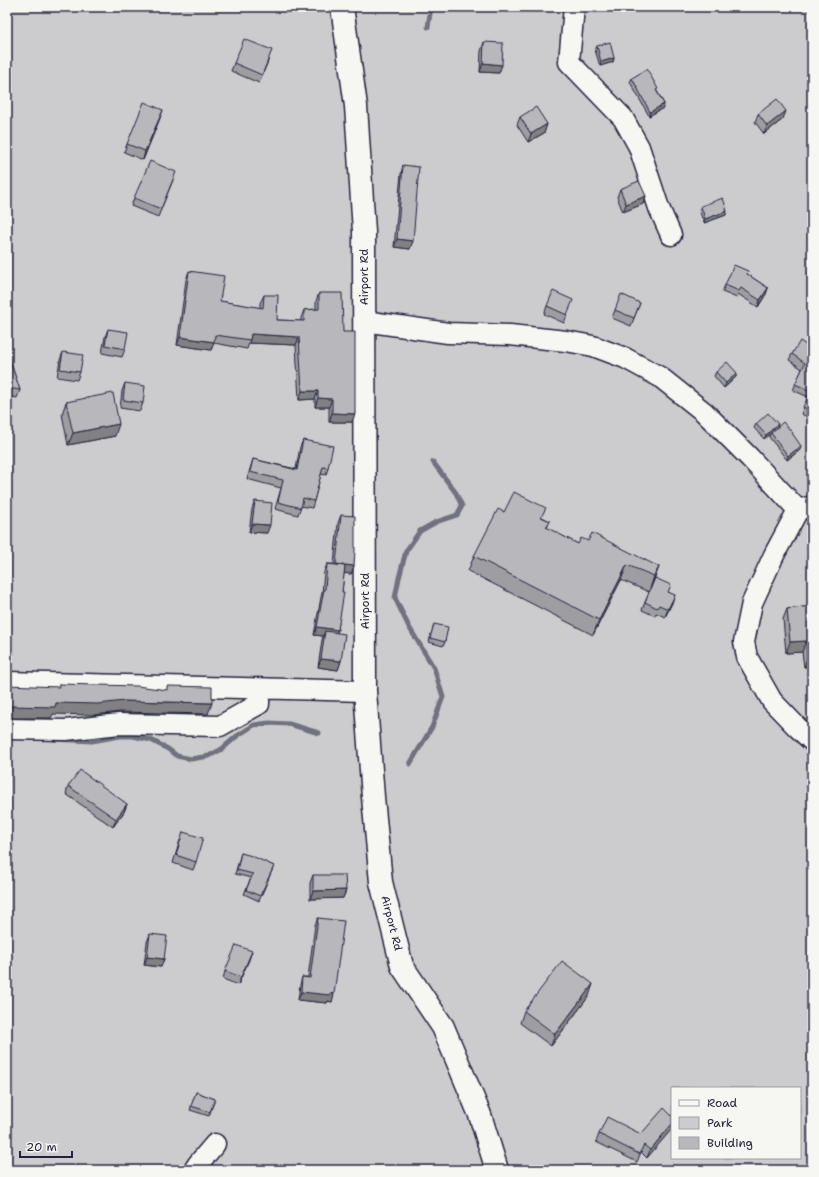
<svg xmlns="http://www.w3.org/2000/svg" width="819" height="1177" viewBox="0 0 819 1177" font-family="'Shantell Sans',sans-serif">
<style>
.green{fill:#ccccce;stroke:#777784;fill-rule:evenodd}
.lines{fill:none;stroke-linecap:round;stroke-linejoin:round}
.stream{stroke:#71717f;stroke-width:5}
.minor-casing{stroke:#22223b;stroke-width:23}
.major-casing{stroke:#22223b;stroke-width:25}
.minor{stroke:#f6f6f2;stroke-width:20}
.major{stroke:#f6f6f2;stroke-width:22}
.wall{fill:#9e9ea2;stroke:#22223b}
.shaded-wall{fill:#818184;stroke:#22223b}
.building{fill:#b8b8bc;stroke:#22223b}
.labels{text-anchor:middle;stroke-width:3;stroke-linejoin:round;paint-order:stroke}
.street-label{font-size:11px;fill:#22223b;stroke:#f6f6f2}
</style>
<rect width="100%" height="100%" fill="#e9e9e7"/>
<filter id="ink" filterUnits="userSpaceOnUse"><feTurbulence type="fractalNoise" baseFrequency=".025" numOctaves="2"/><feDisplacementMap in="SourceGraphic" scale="8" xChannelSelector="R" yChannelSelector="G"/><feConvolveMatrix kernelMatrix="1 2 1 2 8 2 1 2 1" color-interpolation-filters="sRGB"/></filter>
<g filter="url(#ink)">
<path class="green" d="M7 7H812V1170H7ZM672 1088H800V1158H672Z"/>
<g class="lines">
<path class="stream" d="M428 27 431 7
M53 739 92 741 120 736H133L151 740 168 749 177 756 191 759 209 756 222 749 237 736 254 725 269 723 289 724 319 733
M410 764 432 727 443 697 434 668 409 627 395 598 399 578 406 551 420 531 436 522 457 515 462 506 456 493 433 462"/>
<defs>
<path id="minor" d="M574 7 569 62 623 118 639 147 659 208 671 235
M364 321 448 333 510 335 566 341 593 346 625 358 660 377 704 412 750 458 798 510
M812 506 798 510 774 555 752 603 744 642 747 657 772 701 797 727 812 741
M7 682 365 691
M7 729 66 730 119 724 220 726 259 704V689
M194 1170 198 1164 215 1144"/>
<path id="major" d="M342 7 356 106 364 232 365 691 373 797 381 882 402 966 443 1027 480 1115 497 1170"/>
</defs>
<use href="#minor" class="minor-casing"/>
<use href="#major" class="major-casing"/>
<use href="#minor" class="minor"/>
<use href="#major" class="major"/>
</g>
<path class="wall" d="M484 42 499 73 480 72 481 51Z
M597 46 614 58 613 62 600 66 595 50Z
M269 59 259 83 231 71 234 63Z
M632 78 657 91 664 104 663 108 649 116 630 82Z
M758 114 783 119 764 134 755 122Z
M520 117 547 124 544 133 528 142 517 125Z
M160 118 143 160 124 152 127 144Z
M403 165 410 249 394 247 401 174Z
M173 180 158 217 131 206 134 198Z
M620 189 646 196 643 204 623 212 617 197Z
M701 206 726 215 704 223 699 210Z
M189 271 220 301 260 308V303L264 295 277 320 301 321V318L304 310 316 309V301L319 293 343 332 352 422H329V407H315V399L299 400 296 345 249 343 247 349 214 343 211 350 177 345 186 280Z
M747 274 768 288 766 294 758 307 738 294 737 298 722 292 725 285Z
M640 303 631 326 612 318 615 310Z
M547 306 570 308 564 323 544 314Z
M108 329 125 349 122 357 102 353 105 337Z
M812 349V419L801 414 808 397 793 390 802 369 789 360 792 354Z
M7 352 20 390 17 398 7 396Z
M63 352 80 372 77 380 57 377 60 360Z
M716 372 736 377 724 388 714 376Z
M125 383 143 403 140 411 120 408 122 391Z
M66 402 115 436 68 445 62 414Z
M756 424 777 427 800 450 787 460 769 437 770 433 764 439 754 428Z
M303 440 328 468 326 475 321 474 314 501 312 508 301 506 298 515 275 509 281 488 247 479 253 459 296 469 300 447Z
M255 501 267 533 249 532 252 509Z
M504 512 542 517 550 521 547 528 578 544 659 567 649 592 621 580 593 635 468 571 474 556Z
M341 515 354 566 351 574 344 573 338 630 336 633 341 661 338 670 318 667 322 640 323 636 314 635 321 597 322 593 324 572 327 564H334L338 523Z
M669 592 672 603 665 617 656 613 655 616 642 610 645 602Z
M812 606V666L804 667 802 652 786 653 783 619 787 609Z
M434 624 445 642 443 646 429 642Z
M68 786 127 804 124 812 113 827 66 794Z
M180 840 196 862 193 870 173 863Z
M241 853 274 866 259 901 244 894 251 878 235 874Z
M313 875 346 890 343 898 310 899V883Z
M318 918 332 1002 328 1001 327 1003 298 1000 300 985 302 977H308L315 925Z
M150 934 164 959 161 967 144 965 147 942Z
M252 951 238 985 223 979 225 971Z
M589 996 551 1046 520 1023 524 1011Z
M196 1092 215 1099 209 1116 190 1110Z
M672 1116 647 1158 641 1152 637 1162 596 1142 599 1134H641Z"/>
<path class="shaded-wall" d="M614 58 613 62 600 66 601 62Z
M483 63 502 65 499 73 480 72Z
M664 104 663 108 649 116 650 112Z
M163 110 160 118 143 160 145 151Z
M786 111 783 119 764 134 767 126Z
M547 124 544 133 528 142 531 134Z
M646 196 643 204 623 212 626 204Z
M727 211 726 215 704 223 705 219Z
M397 239 413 241 410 249 394 247Z
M768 288 766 294 758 307 760 300Z
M251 334 299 337 296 345 249 343Z
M180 337 214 342 211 350 177 345Z
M737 373 736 377 724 388 726 383Z
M302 391H318L315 399 299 400Z
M318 398 332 399 329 407H315Z
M332 413 355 414 352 422H329Z
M119 424 115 436 68 445 73 433Z
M778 424 777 428 764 439 766 435Z
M801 446 800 450 787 460 788 456Z
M252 524 270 525 267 533 249 532Z
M336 564 354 566 351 574 333 572Z
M627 565 621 580 593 635 599 620Z
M659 567 649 592 654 576Z
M675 595 672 603 665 617 668 609Z
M317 627 338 630 335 638 325 631 323 636 314 635Z
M806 641 802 652 786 653 790 642Z
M808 656H812V666L804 667Z
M321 659 341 661 338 670 318 667Z
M124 701 212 703 208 714 120 712 94 715 53 714 51 718H7V707L11 706 56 703Z
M127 804 124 812 113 827 116 819Z
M346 890 343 898 310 899 313 891Z
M252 951 249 960 238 985 241 977Z
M147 957 164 959 161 967 144 965Z
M593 984 589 996 551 1046 555 1034Z
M301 992 330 993 334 994 332 1002 328 1001 327 1003 298 1000Z
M672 1124V1129L647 1158 650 1150Z"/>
<path class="building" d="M244 39 272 50 262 75 234 63Z
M484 42 503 43 502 65 483 63Z
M610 42 614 58 601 62 597 46Z
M647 69 658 89 656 90 664 104 650 112 632 78Z
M777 99 786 111 767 126 758 114Z
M144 102 163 110 145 151 127 144Z
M536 107 547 124 531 134 520 117Z
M150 161 176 172 161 209 134 198Z
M403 165 419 167 413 241 397 239Z
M639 181 646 196 626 204 620 189Z
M723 198 727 211 705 219 701 206Z
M734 265 748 271 747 274 768 288 760 300 741 288 739 291 725 285Z
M189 271 224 276 220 301 263 308 264 295H278L277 320 304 321V310L319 309V293H342L343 332H355V414L332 413V399L318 398V391H302L299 337 251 334 250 340 215 335 214 342 180 337Z
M553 291 573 300 567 315 547 306Z
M621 294 640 303 634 318 615 310Z
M108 329 128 332 125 349 105 345Z
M800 341 812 349V411L803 407 811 391 795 384 805 363 792 354Z
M7 352 20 390 7 388Z
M63 352 83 355 80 372 60 369Z
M727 362 737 373 726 383 716 372Z
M125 383 145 386 143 403 123 400Z
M113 393 119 424 73 433 66 402Z
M768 413 778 424 766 435 756 424Z
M783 422 793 433H792L801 446 788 456 771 433Z
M303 440 333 446 328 468 323 467 314 501 303 498 301 508 278 502 283 480 250 472 253 459 297 470Z
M514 492 546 508 541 517 550 521 546 527 578 544 581 538 588 541 592 533 659 567 654 576 627 565 599 620 474 556 498 509 504 512Z
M255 501 272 503 270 525 252 524Z
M341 515 355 516V550L354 566 336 564Z
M327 564 345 566 342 592H344L338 630 317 627 324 589H325Z
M655 578 671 585 668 592 675 595 668 609 659 605 657 608 645 602Z
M812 606V656H808L806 641 790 642 787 609Z
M434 624 448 627 445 642 430 638Z
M325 631 345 634 341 661 321 659Z
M59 684 137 686 167 690V686L212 687V703L124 701 98 704 56 703 55 707 11 706 7 707V685L59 687Z
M80 770 127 804 116 819 68 786Z
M183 832 203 838 196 862 176 855Z
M241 853 252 856 274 866 260 896 246 890 253 874 237 870Z
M313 875H345L346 890 313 891Z
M318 918 344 921 334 994 330 993V995L301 992 302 977 310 978Z
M150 934 167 936 164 959 147 957Z
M236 945 252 951 241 977 225 971Z
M562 961 593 984 555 1034 524 1011Z
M196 1092 215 1099 210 1112 191 1106Z
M664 1108 672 1116V1124L650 1150 644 1145 639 1154 599 1134 607 1117 641 1134Z"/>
</g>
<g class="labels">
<g class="street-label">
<text transform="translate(364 277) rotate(-90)" y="4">Airport Rd</text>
<text transform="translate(365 601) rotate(-90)" y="4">Airport Rd</text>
<text transform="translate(392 923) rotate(76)" y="4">Airport Rd</text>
</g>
</g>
<rect width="819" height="1177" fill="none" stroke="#f6f6f2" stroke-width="24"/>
<rect x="12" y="12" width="795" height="1153" fill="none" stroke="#22223b" stroke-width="1.5" filter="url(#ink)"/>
<rect x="671" y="1087" width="130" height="72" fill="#f6f6f2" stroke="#a1a1a9"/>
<rect x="679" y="1100" width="20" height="6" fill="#f6f6f2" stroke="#a1a1a9"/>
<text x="707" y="1107" font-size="12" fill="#22223b">Road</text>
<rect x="679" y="1117" width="20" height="12" fill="#ccccce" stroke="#a1a1a9"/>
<text x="707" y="1127" font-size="12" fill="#22223b">Park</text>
<rect x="679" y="1137" width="20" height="12" fill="#b8b8bc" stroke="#a1a1a9"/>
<text x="707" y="1147" font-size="12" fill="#22223b">Building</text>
<path d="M20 1151v6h52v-6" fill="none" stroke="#22223b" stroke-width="2"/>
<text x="26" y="1151" font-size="12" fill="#22223b" stroke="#f6f6f2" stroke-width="3" paint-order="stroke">20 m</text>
</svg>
